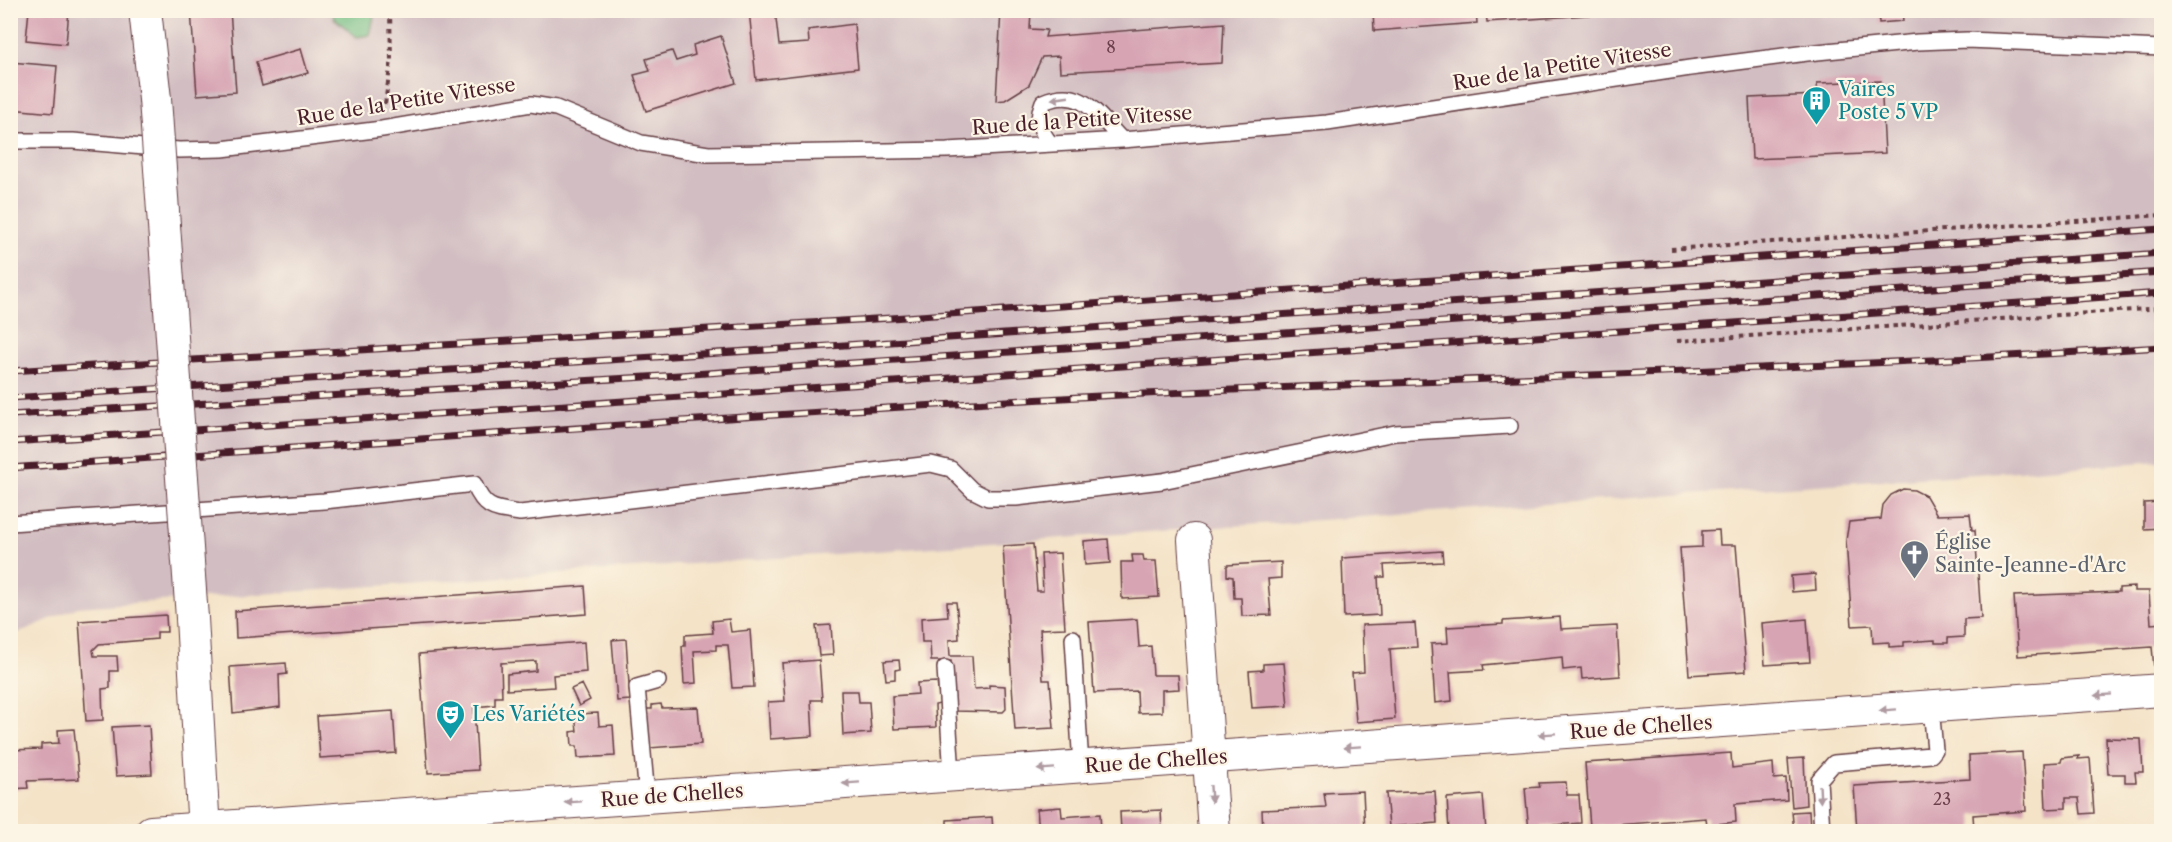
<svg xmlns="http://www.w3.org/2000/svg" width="2172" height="842" viewBox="0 0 2172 842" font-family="'Libre Caslon Text',serif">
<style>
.industrial{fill:#d2bec2}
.forest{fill:#74be85;stroke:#5f6e58;stroke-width:1.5}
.building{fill:#d7a4b4}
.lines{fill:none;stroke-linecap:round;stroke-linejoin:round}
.lane-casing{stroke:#643c42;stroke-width:18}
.street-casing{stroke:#643c42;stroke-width:34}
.path{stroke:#643c42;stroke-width:4;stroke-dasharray:4.5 4.5;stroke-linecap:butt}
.lane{stroke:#fff;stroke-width:15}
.street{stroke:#fff;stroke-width:32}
.rail-casing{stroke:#4a1f2b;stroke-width:7}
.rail{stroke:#fcf5e5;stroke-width:4.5;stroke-dasharray:14;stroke-linecap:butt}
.street-bridge-casing{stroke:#643c42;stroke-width:34;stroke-linecap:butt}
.street-bridge{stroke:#fff;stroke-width:32}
.oneway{fill:#ae9aa0}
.labels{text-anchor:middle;stroke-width:4.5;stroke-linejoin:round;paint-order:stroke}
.number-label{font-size:16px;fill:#6d404d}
.street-label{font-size:20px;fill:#4a1f2b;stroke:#fcf5e5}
.culture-label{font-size:20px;fill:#0d838f;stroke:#fcf5e5;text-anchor:start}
.worship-label{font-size:20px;fill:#5b616d;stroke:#fcf5e5;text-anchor:start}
</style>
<rect width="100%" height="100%" fill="#fcf5e5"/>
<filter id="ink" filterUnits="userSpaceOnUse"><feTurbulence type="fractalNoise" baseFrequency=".0167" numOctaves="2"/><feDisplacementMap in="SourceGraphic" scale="12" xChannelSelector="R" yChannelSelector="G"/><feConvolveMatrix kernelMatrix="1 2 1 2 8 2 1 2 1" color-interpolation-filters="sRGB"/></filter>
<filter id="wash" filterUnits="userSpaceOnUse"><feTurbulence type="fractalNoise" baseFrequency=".008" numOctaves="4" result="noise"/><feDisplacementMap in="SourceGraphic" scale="24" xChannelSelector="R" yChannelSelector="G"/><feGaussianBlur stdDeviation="1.35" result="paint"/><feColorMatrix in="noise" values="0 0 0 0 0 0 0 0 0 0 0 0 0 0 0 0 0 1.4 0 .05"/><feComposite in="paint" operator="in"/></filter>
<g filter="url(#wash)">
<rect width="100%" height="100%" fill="#f4e3c7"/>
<path class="industrial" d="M11 11H2161V461L78 607 11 636Z"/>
<path class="forest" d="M333 11H375L370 35 357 37 334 18Z"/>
<g id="blocks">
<path class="building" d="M29 10H69L66 44 26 40Z
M191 10H230L236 92 197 95Z
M749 10H775L779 45 809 43 808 30 854 24 858 68 756 80Z
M1001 10H1031L1030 29 1047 30 1045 37 1224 23 1222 63 1060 72 1059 56 1042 57 1029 85 1005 100 996 101Z
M1373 10H1476L1477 23 1374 31Z
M1486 10H1601V14L1487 22Z
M1878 10H1902L1903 21 1879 23Z
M721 36 736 83 646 111 634 75 650 71 646 59 672 51 676 61 695 55 693 45Z
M301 49 308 73 262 86 256 62Z
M10 62 57 66 53 113 10 109Z
M1881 81 1885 153 1752 159 1749 98 1818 95 1817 83Z
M1903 489 1914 490 1926 496 1937 515 1970 514 1972 530H1975L1981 618 1964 619V637L1948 638V643H1935V640L1904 642V646L1889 647V642L1873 643 1872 625 1852 626 1846 540 1849 522 1881 519 1883 505 1891 495Z
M2162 502V528L2144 529V503Z
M1719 530 1720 545H1736L1746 671 1689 675 1680 548 1702 547V531Z
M1108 539 1110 563 1085 565 1084 541Z
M1033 544 1037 591H1043L1041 554 1060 553 1065 628 1040 629 1043 680H1050L1054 728 1015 730 1003 546Z
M1442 551 1443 562 1384 565 1385 577H1378L1380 615 1344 617 1342 558Z
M1132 555H1143L1144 561H1156L1159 597 1122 599 1121 562H1133Z
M1281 562V578L1268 579 1271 615 1242 616 1241 598H1234L1233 577 1227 576V565Z
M1815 574 1816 590 1792 592 1791 576Z
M585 586 587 614 236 638 235 611Z
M2134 587V591H2149L2151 624 2162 623V667L2154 668 2152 647 2018 656 2014 596 2119 592V588Z
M947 602H956L958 620 959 639 949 640 950 656H972L974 689 989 688V685L1005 686 1006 709 1003 712 954 711 951 661H931L930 642H922L921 618 948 616Z
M166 615 167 632H157V639L99 644 93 650 94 656H117L118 671H110V688L102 689 103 720 86 721 79 621Z
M1560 617 1561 629 1617 626 1620 676 1582 679 1581 668 1563 670 1562 657 1483 665 1484 670 1450 672 1452 701 1435 703 1431 644 1448 643 1447 627 1503 624V621Z
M729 619 731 632 750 630 754 687 732 688 728 645H716V650L694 651 696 683 684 684 682 646H685V635L713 633 712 621Z
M1137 619 1139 647 1151 646 1153 675H1178L1179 689 1162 690V712L1138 713 1137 691 1094 693 1089 622Z
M1807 619 1810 662 1765 665 1762 623Z
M1415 623 1417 647 1390 649 1395 719 1356 722 1352 673 1364 672 1362 625Z
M831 625 833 655 819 656 816 626Z
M626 639 630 700 617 701 612 640Z
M584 642 586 672 553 675 554 687 507 690V674L536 671V661L501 663 502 697H495V705L474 707 478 770 428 773 419 654Z
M819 660 822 700H811L813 736 770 739 768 702 785 701 782 663Z
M899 660 900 669 895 670V679L886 680 884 661Z
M286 663 287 674 279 675 280 707 233 713 230 667Z
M1284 663 1288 706 1252 708 1249 671 1263 670V664Z
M937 682 940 704 935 705 936 727 894 729 892 696 918 694 917 683Z
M582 684 590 700 579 706 571 689Z
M841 691H858L859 702H869L871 733 843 735Z
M661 704 662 708 698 707 701 744 649 748 647 709H652V705Z
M393 711 396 753 320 758 317 716Z
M598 713 599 726 613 725 615 756 578 758 577 746H572L571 732 577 731 575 714Z
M149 725 152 774 116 776 112 727Z
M74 729 79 779 27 781 28 788 10 789V750L41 749V744L59 743 58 730Z
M2106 738 2141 739 2143 772H2135L2136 782H2125V774H2108Z
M2022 752 2026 811 1973 815 1974 829 1857 831 1854 786 1970 779 1969 755Z
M1731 753 1732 768 1773 763 1774 779 1786 778 1787 800 1735 804 1736 822 1707 825 1706 818 1590 827 1585 763Z
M2079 756 2078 759 2090 758 2094 813 2081 814 2079 798H2066V808L2046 809 2044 763 2061 762 2062 758Z
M1804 758 1806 805 1792 807 1788 759Z
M1566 782 1567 795H1579L1581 823 1542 826 1543 831H1529L1525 788 1540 787 1539 783Z
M1363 791 1365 831H1263L1262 810 1326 807 1324 793Z
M1435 791 1437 823 1389 827 1386 793Z
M1483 795 1486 831H1449L1447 798Z
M1061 807 1062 817 1100 814 1101 831H1039L1037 809Z
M1161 810 1162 831H1121L1120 812Z
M1809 811 1810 831H1794L1792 812Z
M992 817 993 831H947V820Z"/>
</g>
</g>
<g filter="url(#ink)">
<use href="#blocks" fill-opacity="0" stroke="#643c42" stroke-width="1.5"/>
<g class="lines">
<defs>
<path id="lane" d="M10 141H73L179 150 222 149 382 129 531 104 556 108 641 143 708 154 947 150 1122 140 1327 123 1690 68 1807 53 1918 42 1967 40 2162 48
M1051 144C1039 130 1036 120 1043 102 1082 85 1097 115 1122 140
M10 523 324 501 474 484C485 510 494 509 520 513L931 464 951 469 972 490 988 498H1016L1162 481 1395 433 1510 426
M1073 638 1081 766
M945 668 952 775
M647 797 637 687 658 681
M1822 832 1819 780 1834 763 1931 755 1935 750 1931 707"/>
<path id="street" d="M145 10 155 99
M1194 540 1214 832
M192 618 204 832
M151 832 2162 690"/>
</defs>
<use href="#lane" class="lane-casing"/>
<use href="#street" class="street-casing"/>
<path class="path" d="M385 104 391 61 390 10
M1671 249 2162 215
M1677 341 2162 308"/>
<use href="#lane" class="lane"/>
<use href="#street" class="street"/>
<defs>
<path id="rail" d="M10 371 891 318 2162 229
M10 398 891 342 2162 253
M10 415 679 375 2162 272
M10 442 467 412 2162 293
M10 468C367 443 723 416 1080 397 1440 379 1801 370 2162 347"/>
</defs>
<use href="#rail" class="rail-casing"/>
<use href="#rail" class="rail"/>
<defs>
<path id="street-bridge" d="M155 99 192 618"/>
</defs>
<use href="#street-bridge" class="street-bridge-casing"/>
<use href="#street-bridge" class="street-bridge"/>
</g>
<defs><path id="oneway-solid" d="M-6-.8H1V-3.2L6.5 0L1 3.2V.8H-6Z" transform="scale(1.5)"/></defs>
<g class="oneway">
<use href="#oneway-solid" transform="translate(1060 98) rotate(172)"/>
<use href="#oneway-solid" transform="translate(2103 695) rotate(176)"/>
<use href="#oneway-solid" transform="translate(1888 710) rotate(176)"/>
<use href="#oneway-solid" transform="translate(1547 734) rotate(176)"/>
<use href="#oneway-solid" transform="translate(1352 747) rotate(176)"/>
<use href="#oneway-solid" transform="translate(1046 769) rotate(176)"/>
<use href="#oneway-solid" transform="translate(851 783) rotate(176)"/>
<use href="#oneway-solid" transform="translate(1211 794) rotate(86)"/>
<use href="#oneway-solid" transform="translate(1820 794) rotate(87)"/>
<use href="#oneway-solid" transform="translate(573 802) rotate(176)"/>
</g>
</g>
<defs>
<symbol id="building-pin" viewBox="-11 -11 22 30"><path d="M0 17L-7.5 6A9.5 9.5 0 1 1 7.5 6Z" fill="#0f9aa8" stroke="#fcf5e5"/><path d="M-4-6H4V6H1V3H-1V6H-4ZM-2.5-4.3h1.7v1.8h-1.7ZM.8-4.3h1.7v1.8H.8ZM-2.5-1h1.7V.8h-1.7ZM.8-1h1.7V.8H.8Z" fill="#fff"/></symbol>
<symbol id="church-pin" viewBox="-11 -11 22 30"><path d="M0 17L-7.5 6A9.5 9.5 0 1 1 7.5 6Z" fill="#6b7280" stroke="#fcf5e5"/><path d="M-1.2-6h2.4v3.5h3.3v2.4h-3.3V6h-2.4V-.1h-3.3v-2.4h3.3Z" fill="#fff"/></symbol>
<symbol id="theatre-pin" viewBox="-11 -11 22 30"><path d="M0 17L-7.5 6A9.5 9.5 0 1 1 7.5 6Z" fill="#0f9aa8" stroke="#fcf5e5"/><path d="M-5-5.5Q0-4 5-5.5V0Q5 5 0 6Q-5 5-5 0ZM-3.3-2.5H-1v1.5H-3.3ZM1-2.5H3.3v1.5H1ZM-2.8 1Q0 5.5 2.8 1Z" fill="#fff"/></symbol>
</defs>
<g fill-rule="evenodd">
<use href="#building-pin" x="1800" y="84" width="33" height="45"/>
<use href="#church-pin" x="1898" y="538" width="33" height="45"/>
<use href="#theatre-pin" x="434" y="698" width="33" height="45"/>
</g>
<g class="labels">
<g class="number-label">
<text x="1111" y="53">8</text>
<text x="1942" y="805">23</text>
</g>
<g class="street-label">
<text transform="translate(1562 66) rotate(-9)" y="7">Rue de la Petite Vitesse</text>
<text transform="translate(406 101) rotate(-9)" y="7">Rue de la Petite Vitesse</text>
<text transform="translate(1082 120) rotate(-4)" y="7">Rue de la Petite Vitesse</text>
<text transform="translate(1641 727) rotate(-4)" y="7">Rue de Chelles</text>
<text transform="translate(1156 761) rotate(-4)" y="7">Rue de Chelles</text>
<text transform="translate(672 795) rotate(-4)" y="7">Rue de Chelles</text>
</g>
<g class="culture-label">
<text x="1838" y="96">Vaires<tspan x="1838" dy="23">Poste 5 VP</tspan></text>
<text x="472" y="721">Les Variétés</text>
</g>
<g class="worship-label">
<text x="1935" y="549">Église<tspan x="1935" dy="23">Sainte-Jeanne-d'Arc</tspan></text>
</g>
</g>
<rect width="2172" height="842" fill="none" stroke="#fcf5e5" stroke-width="36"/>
</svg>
